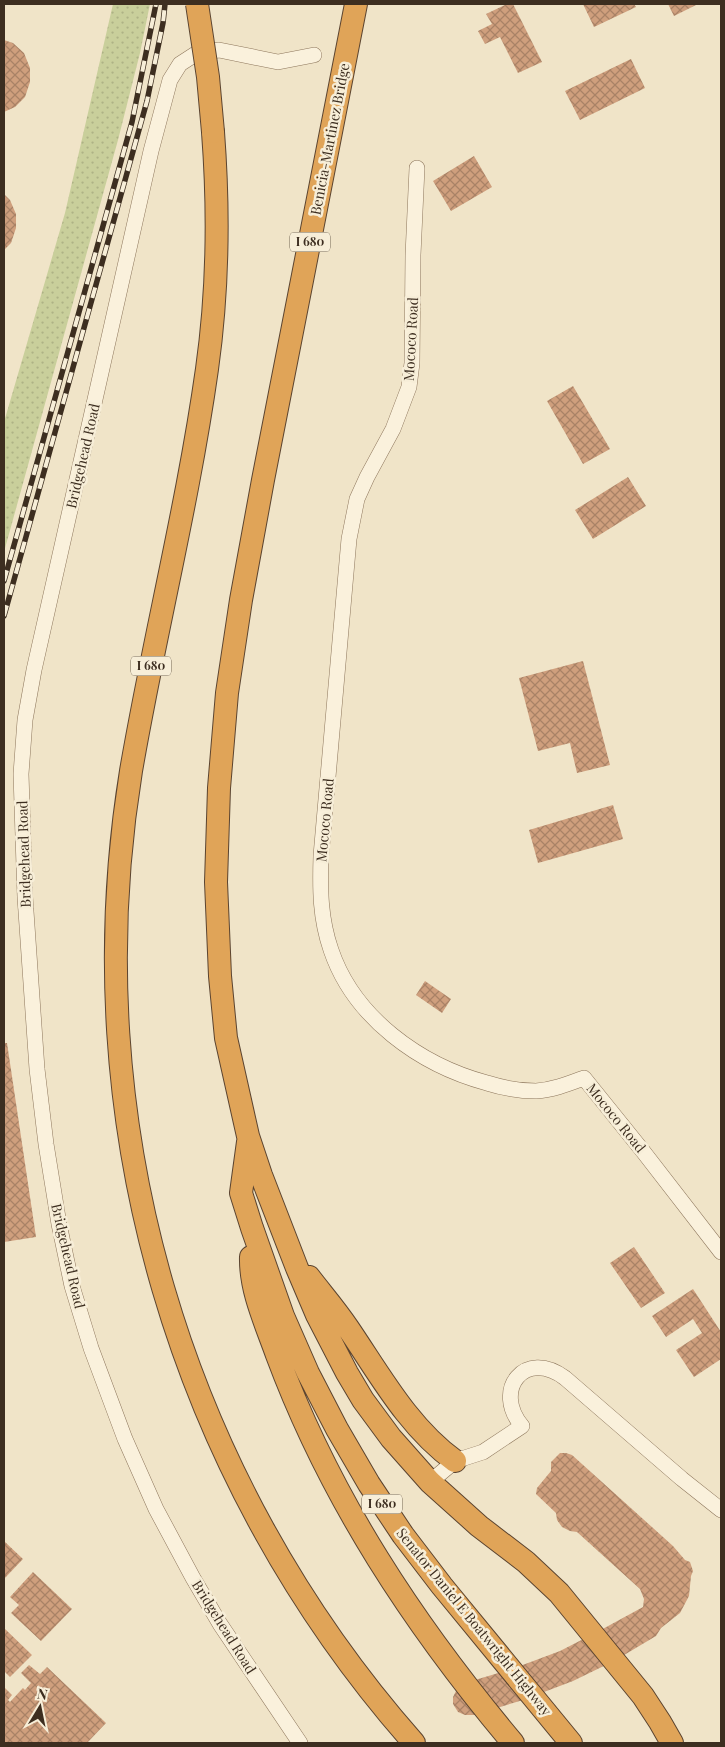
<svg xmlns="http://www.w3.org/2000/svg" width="725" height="1747" viewBox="0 0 725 1747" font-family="'Playfair Display',serif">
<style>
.grass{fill:url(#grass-dots)}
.building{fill:url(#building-cross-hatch)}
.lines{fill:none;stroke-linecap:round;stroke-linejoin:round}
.minor-casing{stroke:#8d765c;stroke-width:16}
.highway-casing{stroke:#5b4430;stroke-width:24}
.minor{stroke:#faf1dc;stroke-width:15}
.highway{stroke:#e0a458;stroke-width:22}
.rail-casing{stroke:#3d2e20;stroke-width:5.5}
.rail{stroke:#f7eed8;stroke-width:4;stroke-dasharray:11;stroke-linecap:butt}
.highway-bridge-casing{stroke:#5b4430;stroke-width:24;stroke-linecap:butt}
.highway-bridge{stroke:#e0a458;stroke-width:22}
.labels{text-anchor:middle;stroke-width:5;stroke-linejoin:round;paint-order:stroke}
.shield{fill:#f7eed8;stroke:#756857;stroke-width:1}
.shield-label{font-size:12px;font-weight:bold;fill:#3d2e20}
.street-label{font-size:14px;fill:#3d2e20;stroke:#f7eed8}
</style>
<defs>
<pattern id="grass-dots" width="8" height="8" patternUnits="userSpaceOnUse" patternTransform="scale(1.25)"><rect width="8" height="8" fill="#c9cf9b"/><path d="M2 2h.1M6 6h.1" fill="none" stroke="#aeb285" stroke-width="1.8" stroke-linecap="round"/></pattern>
<pattern id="building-cross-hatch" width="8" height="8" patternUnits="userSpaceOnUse" patternTransform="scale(1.25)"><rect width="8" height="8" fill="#cf9f7d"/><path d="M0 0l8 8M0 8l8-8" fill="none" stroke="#a98266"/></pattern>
</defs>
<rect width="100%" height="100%" fill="#f0e4c8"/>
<path class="grass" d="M113 4H150L140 53 118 140 4 552V422L65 213Z"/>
<path class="building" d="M507 4H513L542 62 518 73 500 37 485 44 478 31 492 24 486 14Z
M583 4H634L636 7 594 27Z
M668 4H698L674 16Z
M4 40 13 43 24 53 30 68V82L25 97 15 107 4 112Z
M631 59 645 88 580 120 565 91Z
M474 156 492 187 451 211 433 181Z
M4 194 10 200 16 214V228L11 243 4 250Z
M573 386 610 449 583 464 547 401Z
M628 477 646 506 593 539 575 510Z
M583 661 610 765 577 773 570 743 538 751 519 678Z
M613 805 623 839 538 863 529 830Z
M425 981 451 999 442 1013 416 995Z
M4 1043H7L36 1237 4 1242Z
M634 1247 665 1293 641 1308 610 1263Z
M693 1289 721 1332V1359L694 1377 676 1350 702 1333 693 1319 666 1337 652 1316Z
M560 1453H566L572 1455 673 1546 685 1560 690 1562 693 1571 691 1576 689 1596 680 1613 661 1628 656 1636 614 1661 573 1681 523 1700 474 1715H465L458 1712 453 1704V1697L458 1687 465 1683 512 1669 560 1651 599 1631 643 1607 644 1599 640 1589 577 1532 570 1531 562 1527 557 1520 556 1513 536 1494 537 1488 551 1471V1462Z
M4 1541 23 1559 4 1579Z
M33 1572 72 1609 41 1641 11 1613 19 1605 10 1597Z
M4 1628 32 1655 10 1677 4 1671Z
M29 1665 40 1674 47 1667 106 1723 87 1743H4V1687L12 1695 8 1700 10 1702 23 1688 25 1690 31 1683 21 1673Z"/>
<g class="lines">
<defs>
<path id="minor" d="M417 168 413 255 412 363 409 387 393 429 367 477 357 499 349 539 321 856C320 890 320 918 331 950 354 1018 420 1065 487 1083 503 1088 519 1091 536 1091 553 1090 568 1084 584 1078L642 1150 721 1252
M430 1482 455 1461 483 1452 522 1426C492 1390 525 1348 565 1378L682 1479 721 1510
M300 1743 220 1624 193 1578 156 1509 125 1439 91 1348 72 1286 59 1224 46 1144 37 1069 25 897 21 774 25 720 34 670 151 151 170 80 180 64 197 53 219 50 278 62 314 55"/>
<path id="highway" d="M356 4 263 480 241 600 227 693 219 788 216 882 220 976 226 1038 248 1136 261 1175 297 1268 317 1315 347 1373 363 1400 391 1438 430 1482 479 1526 526 1562 559 1593 643 1696 660 1722 672 1743
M213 132C219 211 218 291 207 369 188 504 154 637 131 771 74 1121 180 1478 414 1743
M248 1142 241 1193 252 1228 283 1316 308 1373 337 1429 369 1484 403 1535 442 1586 571 1743
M251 1257C250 1290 266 1324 277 1355 331 1500 414 1625 513 1743
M309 1277C322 1294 336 1310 348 1328 380 1375 408 1427 455 1461"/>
</defs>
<use href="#minor" class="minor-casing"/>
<use href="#highway" class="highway-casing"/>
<use href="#minor" class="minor"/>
<use href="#highway" class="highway"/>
<defs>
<path id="rail" d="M4 581 132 122 156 4
M4 616 147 101 163 23 165 4"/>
</defs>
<use href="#rail" class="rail-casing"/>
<use href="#rail" class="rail"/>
<defs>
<path id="highway-bridge" d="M197 4 208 77 213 132"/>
</defs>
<use href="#highway-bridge" class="highway-bridge-casing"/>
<use href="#highway-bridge" class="highway-bridge"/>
</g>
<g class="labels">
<g class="shield">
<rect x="290" y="232.5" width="40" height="19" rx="4"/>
<rect x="131" y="656.5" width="40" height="19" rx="4"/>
<rect x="362" y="1494.5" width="40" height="19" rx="4"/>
</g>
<g class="shield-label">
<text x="310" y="246">I 680</text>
<text x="151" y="670">I 680</text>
<text x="382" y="1508">I 680</text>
</g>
<g class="street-label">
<text transform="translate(330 139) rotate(-79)" y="5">Benicia-Martinez Bridge</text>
<text transform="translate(411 339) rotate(-87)" y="5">Mococo Road</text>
<text transform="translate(83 456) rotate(-77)" y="5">Bridgehead Road</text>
<text transform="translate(325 820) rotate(-85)" y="5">Mococo Road</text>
<text transform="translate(24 854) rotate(-92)" y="5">Bridgehead Road</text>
<text transform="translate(616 1118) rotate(51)" y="5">Mococo Road</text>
<text transform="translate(68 1256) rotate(77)" y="5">Bridgehead Road</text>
<text transform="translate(474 1622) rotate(51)" y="5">Senator Daniel E Boatwright Highway</text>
<text transform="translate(224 1627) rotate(58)" y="5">Bridgehead Road</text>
</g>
</g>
<rect width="725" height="1747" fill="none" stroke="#3d2e20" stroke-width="10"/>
<g transform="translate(40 1707) rotate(10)" stroke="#f7eed8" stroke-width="4" paint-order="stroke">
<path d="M0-4L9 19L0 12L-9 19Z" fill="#3d2e20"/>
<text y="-8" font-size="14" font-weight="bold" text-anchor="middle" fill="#3d2e20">N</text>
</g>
</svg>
